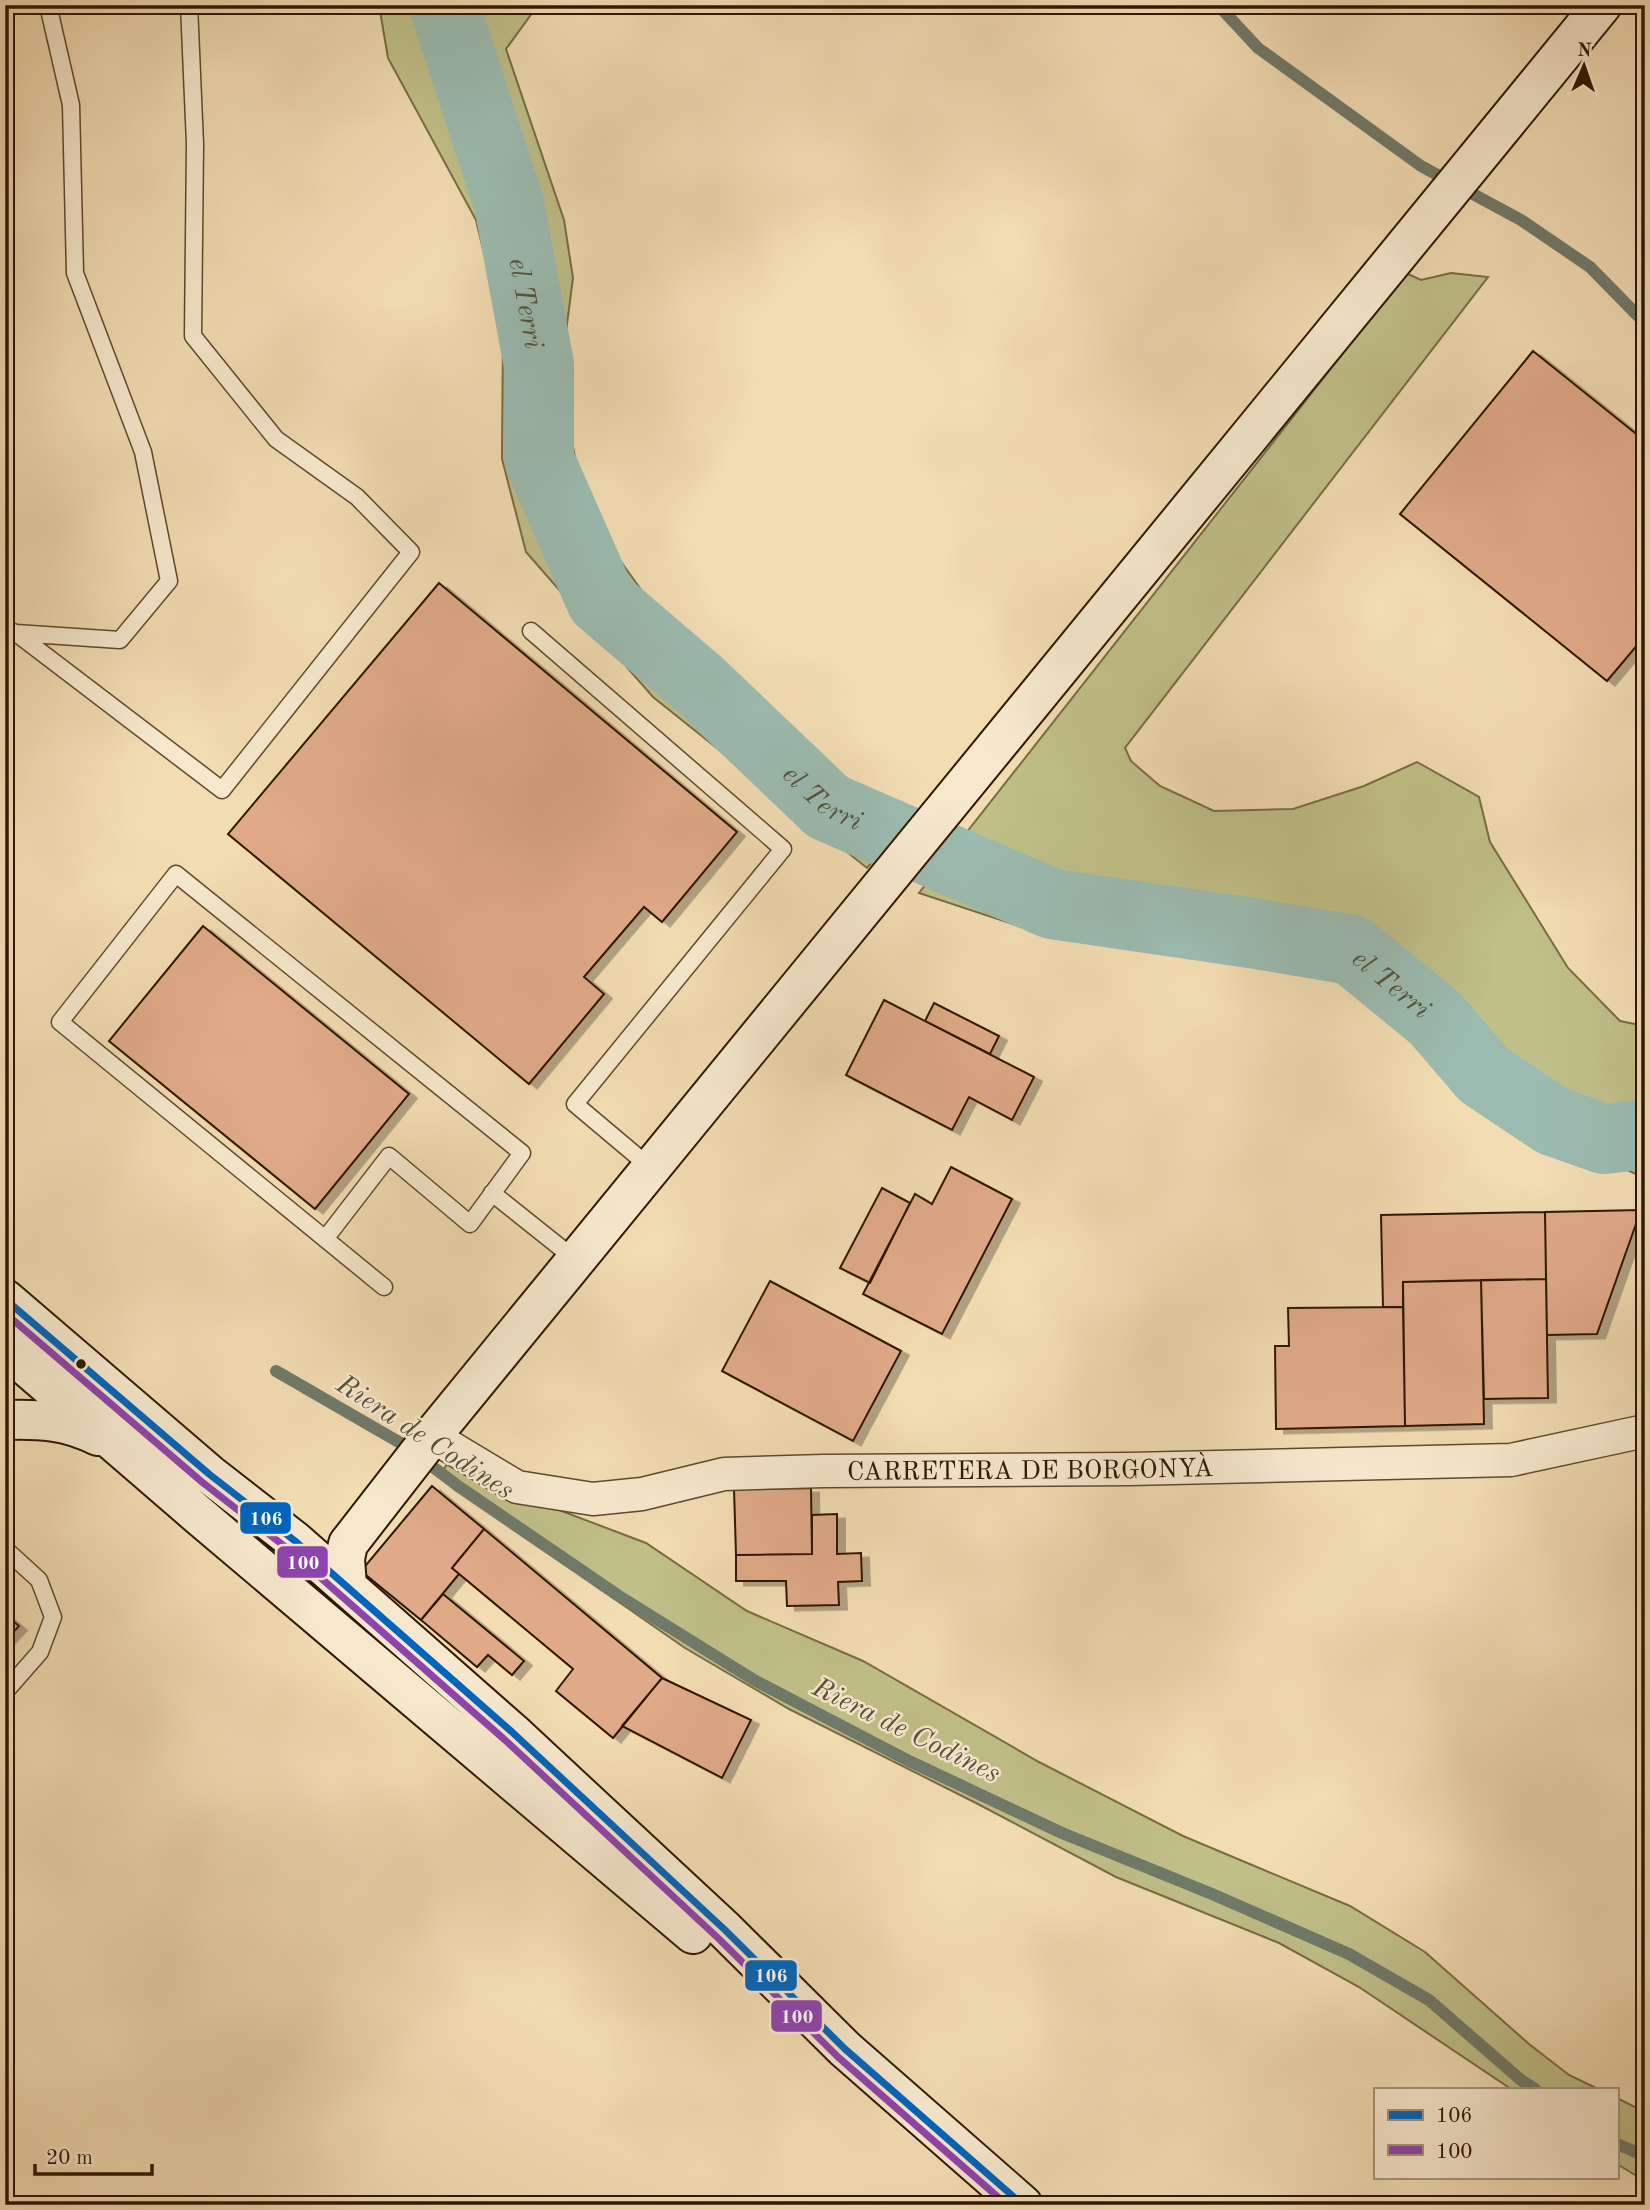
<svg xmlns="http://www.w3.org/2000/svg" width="1650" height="2210" viewBox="0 0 1650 2210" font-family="'Old Standard TT',serif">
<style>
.green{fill:#c0bf88;stroke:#786c44;stroke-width:2}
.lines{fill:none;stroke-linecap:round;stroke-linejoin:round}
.stream{stroke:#707a6a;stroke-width:12}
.river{stroke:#9bbbb0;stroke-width:70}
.building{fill:#e0aa88;stroke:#2f1800;stroke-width:2;filter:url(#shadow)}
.lane-casing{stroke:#60492c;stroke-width:19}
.street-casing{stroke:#60492c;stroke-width:35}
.secondary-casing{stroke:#2f1800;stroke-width:42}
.lane{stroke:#f7e8cd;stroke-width:16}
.street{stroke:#f7e8cd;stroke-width:32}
.secondary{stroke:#f7e8cd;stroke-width:38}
.bus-1-casing{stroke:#f7e8cd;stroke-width:12}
.bus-2-casing{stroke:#f7e8cd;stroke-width:12}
.bus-1{stroke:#0065bd;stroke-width:7}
.bus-2{stroke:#8e44ad;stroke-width:7}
.bus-dot{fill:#2f1800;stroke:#f7e8cd;stroke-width:2.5}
.labels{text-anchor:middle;stroke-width:5;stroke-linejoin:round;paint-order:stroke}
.street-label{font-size:26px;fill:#2f1800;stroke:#f7e8cd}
.water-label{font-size:28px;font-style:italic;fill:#55513e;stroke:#f7e8cd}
.line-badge{stroke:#f7e8cd;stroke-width:2.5}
.badge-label{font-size:19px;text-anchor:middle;font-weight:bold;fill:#fff}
</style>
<defs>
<filter id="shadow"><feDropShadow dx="8" dy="4.5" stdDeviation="0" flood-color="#0004"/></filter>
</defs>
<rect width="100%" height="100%" fill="#f2dcb2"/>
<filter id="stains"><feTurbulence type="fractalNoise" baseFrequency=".00286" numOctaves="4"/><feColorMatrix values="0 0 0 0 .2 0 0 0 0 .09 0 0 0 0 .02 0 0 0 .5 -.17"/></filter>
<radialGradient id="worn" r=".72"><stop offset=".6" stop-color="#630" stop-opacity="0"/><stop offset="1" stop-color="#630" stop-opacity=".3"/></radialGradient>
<path class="green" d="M379 5H538L506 49 564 220 573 278 560 378 577 468 619 559 670 630 779 719 903 828 867 868 653 697 526 552 502 459 503 333 476 220 388 58Z
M1406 273 1421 280 1451 273 1488 277 1125 748 1131 761 1160 786 1214 811 1293 809 1364 786 1417 762 1479 797 1490 842 1568 968 1620 1021 1645 1026V1178L1464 1098 1452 1080 1369 980 1345 970 1234 938 1085 942 1055 938 919 893Z
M452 1456 501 1488 646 1543 747 1611 863 1661 1039 1762 1183 1836 1350 1906 1425 1952 1529 2044 1569 2075 1598 2089H1511L1359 1987 1279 1943 1116 1877 976 1803 789 1709 685 1648 439 1477Z
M1617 2098 1645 2112V2181L1617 2164Z"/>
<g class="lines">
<path class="stream" d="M1218 5 1258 48 1421 166 1521 220 1590 267 1645 323
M276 1371 404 1445 458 1486 619 1596 754 1680 909 1761 1062 1833 1212 1894 1349 1954 1429 2000 1521 2080 1535 2089
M1617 2144 1645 2156"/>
<path class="river" id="s1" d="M444 5 509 204 539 365V459L601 600 699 684 828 807 1052 904 1251 933 1352 950 1435 1018 1484 1075 1553 1121 1604 1139 1645 1134"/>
</g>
<path class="building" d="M1533 351 1645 441V636L1607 681 1400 514Z
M439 583 737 832 662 922 644 907 584 977 604 994 529 1084 228 834Z
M203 926 409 1094 315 1209 109 1041Z
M884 1000 1034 1077 1012 1120 969 1097 952 1130 846 1075Z
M934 1003 999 1036 990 1054 925 1021Z
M951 1167 1012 1199 942 1334 863 1294 915 1194 932 1204Z
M882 1188 910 1203 870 1283 840 1268Z
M1641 1210 1597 1334 1547 1335 1545 1212Z
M1545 1212 1546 1279 1403 1282V1307H1383L1381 1215Z
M1546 1279 1548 1398 1484 1399 1481 1280Z
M1481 1280 1484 1424 1405 1426 1403 1282Z
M770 1281 901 1351 853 1441 722 1371Z
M1403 1307 1405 1426 1276 1429 1275 1346H1289L1288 1308Z
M432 1486 484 1529 452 1568 459 1574 421 1620 361 1571Z
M811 1488 812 1554 736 1555 734 1489Z
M837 1514V1554L861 1553 862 1581 838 1582 839 1605 787 1606 786 1581H736V1555L812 1554V1515Z
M484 1529 662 1678 613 1738 556 1691 573 1669 452 1568Z
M443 1594 524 1661 512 1675 488 1655 477 1667 421 1620Z
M5 1614 19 1626 5 1641Z
M662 1678 751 1720 722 1778 622 1726Z"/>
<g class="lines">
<defs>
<path id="lane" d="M5 629 16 633 120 640 169 581 143 452 75 273 71 105 48 5
M531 631 783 849 575 1104 651 1168
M16 633 222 790 411 552 357 497 276 439 193 336 195 144 189 5
M492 1193 576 1260
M325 1239 389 1156 470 1224 522 1153 176 874 60 1022 384 1287
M5 1549 39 1580 53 1617 40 1652 5 1692"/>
<g id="street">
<path id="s2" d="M432 1436 517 1487 593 1499 642 1494 724 1474 824 1471 1130 1469 1511 1460 1645 1431"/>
</g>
<path id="secondary" d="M5 1299 209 1474 295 1541 512 1732 725 1930 845 2049 1023 2205
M5 1348 196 1513 693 1934
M5 1420C40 1419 66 1420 98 1436
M347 1586 345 1559 348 1544 432 1436 1602 5"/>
</defs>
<use href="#lane" class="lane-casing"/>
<use href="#street" class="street-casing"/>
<use href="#secondary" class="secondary-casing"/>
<use href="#lane" class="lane"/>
<use href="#street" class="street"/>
<use href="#secondary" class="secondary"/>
<defs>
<path id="bus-1" d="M5 1299 209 1474 295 1541 512 1732 725 1930 845 2049 1023 2205"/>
<path id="bus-2" d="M5 1313 202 1482 288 1549 505 1740 718 1938 838 2057 1007 2205"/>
</defs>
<use href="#bus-1" class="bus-1-casing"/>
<use href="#bus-2" class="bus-2-casing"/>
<use href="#bus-1" class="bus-1"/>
<use href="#bus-2" class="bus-2"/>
</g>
<circle class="bus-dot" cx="81" cy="1364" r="6"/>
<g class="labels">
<g class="street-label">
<text dy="9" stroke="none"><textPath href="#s2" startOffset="616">CARRETERA DE BORGONYÀ</textPath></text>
</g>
<g class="water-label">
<text dy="10" stroke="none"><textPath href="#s1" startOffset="310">el Terri</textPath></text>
<text dy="10" stroke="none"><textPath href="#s1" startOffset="919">el Terri</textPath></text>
<text dy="10" stroke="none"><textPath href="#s1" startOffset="1528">el Terri</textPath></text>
<text transform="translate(426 1436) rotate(33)" y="10">Riera de Codines</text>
<text transform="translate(907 1729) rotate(26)" y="10">Riera de Codines</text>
</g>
</g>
<g class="line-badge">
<rect x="239" y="1501" width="53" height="34" rx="7" fill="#0065bd"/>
<rect x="276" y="1545" width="53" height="34" rx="7" fill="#8e44ad"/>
<rect x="744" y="1959" width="54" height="33" rx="7" fill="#0065bd"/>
<rect x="770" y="1999" width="53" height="34" rx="7" fill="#8e44ad"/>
</g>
<g class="badge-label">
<text x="266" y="1525">106</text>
<text x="303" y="1569">100</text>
<text x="771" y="1982">106</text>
<text x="797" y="2023">100</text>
</g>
<rect width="1650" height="2210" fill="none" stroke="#f2dcb2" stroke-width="28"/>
<rect x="7" y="7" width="1636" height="2196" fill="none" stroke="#2f1800" stroke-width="3.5"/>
<rect x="14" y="14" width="1622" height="2182" fill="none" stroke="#2f1800" stroke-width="2"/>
<rect x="1374" y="2088" width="245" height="91" fill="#f7e8cd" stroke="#a7957b" stroke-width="2"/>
<rect x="1388" y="2110" width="35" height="10" fill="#0065bd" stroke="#a7957b" stroke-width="2"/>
<text x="1436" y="2122" font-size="21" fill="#2f1800">106</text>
<rect x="1388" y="2145" width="35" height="10" fill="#8e44ad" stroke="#a7957b" stroke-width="2"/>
<text x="1436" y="2158" font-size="21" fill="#2f1800">100</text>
<g transform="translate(1584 66) rotate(2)" stroke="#f7e8cd" stroke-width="5" paint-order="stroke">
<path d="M0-5L12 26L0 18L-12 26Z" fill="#2f1800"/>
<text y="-10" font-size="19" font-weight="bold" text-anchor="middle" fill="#2f1800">N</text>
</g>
<path d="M35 2164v10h117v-10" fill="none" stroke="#2f1800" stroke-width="3.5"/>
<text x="46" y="2164" font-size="21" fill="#2f1800" stroke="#f7e8cd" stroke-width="5" paint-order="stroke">20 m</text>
<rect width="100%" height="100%" filter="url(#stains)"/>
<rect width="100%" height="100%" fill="url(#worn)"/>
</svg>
